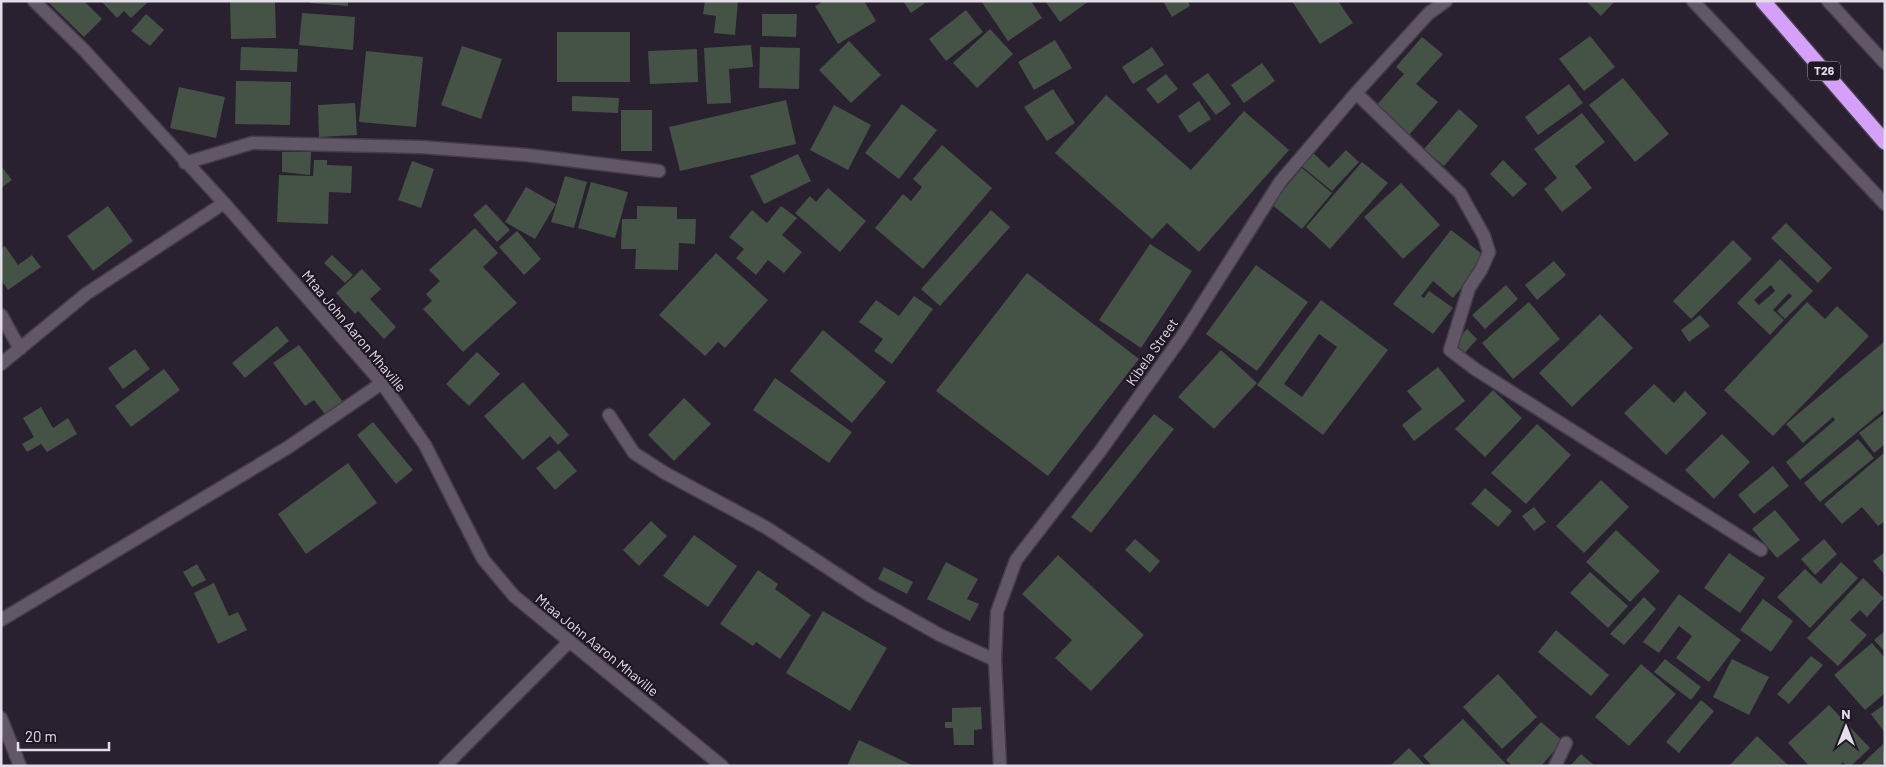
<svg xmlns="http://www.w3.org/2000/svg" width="1886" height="767" viewBox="0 0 1886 767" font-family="Barlow,sans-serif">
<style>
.building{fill:#445345;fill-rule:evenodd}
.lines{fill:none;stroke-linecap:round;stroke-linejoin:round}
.minor-casing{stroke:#443d49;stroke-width:15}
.highway-casing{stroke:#443d49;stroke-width:18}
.minor{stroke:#615767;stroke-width:12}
.highway{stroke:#d5a0f8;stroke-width:15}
.labels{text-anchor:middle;stroke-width:4.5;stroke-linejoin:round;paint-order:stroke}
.shield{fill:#201725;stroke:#a8a2ad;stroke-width:1}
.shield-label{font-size:12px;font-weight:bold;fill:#e3dde7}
.street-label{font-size:14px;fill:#e3dde7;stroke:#201725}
</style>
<rect width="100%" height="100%" fill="#29212f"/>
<path class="building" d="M47 1H84L102 19 84 37Z
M101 1H149L131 18 124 11 117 18Z
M230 1H275L276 38 231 39Z
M311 1H348V6L310 3Z
M705 1H738L735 35 714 33 716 16 703 14Z
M824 1H864L876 21 838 44 815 6Z
M903 1H928L911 13Z
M981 1H1031L1042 18 1008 41Z
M1045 1H1089L1060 22Z
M1163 1H1188L1190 6 1172 17Z
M1292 1H1338L1353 23 1320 44Z
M1586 1H1615L1601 16Z
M966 10 983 32 946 61 929 39Z
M302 13 355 17 353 50 299 45Z
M146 14 164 30 150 46 131 31Z
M762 14H797L796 37 762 36Z
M990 29 1013 54 977 88 953 63Z
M557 32H630V82H557Z
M1590 36 1615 67 1584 91 1559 59Z
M1422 37 1443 54 1416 84 1438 102 1409 135 1375 107 1404 74 1396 67Z
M1055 40 1072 68 1034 90 1018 62Z
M849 41 881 75 851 103 819 70Z
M751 45 753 67 729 69 731 103 707 104 704 48Z
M462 46 502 59 481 119 441 105Z
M241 47 298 49 297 72 240 70Z
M760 47 800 48 799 89 759 88Z
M1152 47 1164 65 1133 84 1122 67Z
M697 49 698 82 650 84 648 51Z
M366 51 423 57 416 127 359 122Z
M1262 63 1275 81 1244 103 1231 85Z
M1208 73 1231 104 1216 115 1192 84Z
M1166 74 1178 89 1158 104 1146 89Z
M1623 78 1669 134 1635 162 1589 105Z
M236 81 291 82 290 125 235 124Z
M1569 84 1583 103 1538 135 1525 117Z
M179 87 225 97 216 138 170 128Z
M1053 89 1075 123 1047 141 1024 107Z
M1106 95 1191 170 1244 111 1289 150 1199 252 1167 223 1152 239 1055 153Z
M572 96 619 98 618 113 572 111Z
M786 100 796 144 680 171 669 127Z
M1199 101 1211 119 1189 133 1178 116Z
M355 103 357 135 319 137 318 105Z
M902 104 937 130 899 179 865 153Z
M834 105 871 125 848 170 810 150Z
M1459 109 1478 126 1444 166 1424 149Z
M621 110H652V151H621Z
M1582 113 1605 142 1575 166 1592 188 1562 212 1544 189 1557 178 1534 149Z
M942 145 992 188 923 269 875 228 903 194 911 201 922 187 913 179Z
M1346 150 1359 162 1332 191 1299 164 1311 151 1329 168Z
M282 152H311L310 175 282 172Z
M798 154 811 181 764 204 750 176Z
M314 160H327V165L352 166 351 193 329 192 328 224 277 222 279 175 313 176Z
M1503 160 1527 184 1513 197 1490 174Z
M412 161 434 169 421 208 398 200Z
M1362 162 1388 183 1330 249 1306 227Z
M1 166 12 180 1 188Z
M1302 168 1332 193 1302 229 1271 204Z
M565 176 587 182 574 228 551 222Z
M591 182 628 192 615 238 578 228Z
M1401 183 1440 225 1403 259 1364 217Z
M526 187 556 204 535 239 505 222Z
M828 188 866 221 840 252 795 213 810 196 816 202Z
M486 204 510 230 497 242 473 215Z
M108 206 133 241 93 271 67 236Z
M637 206 677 207V219H696L695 244 679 243 678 270 635 269 636 249H621L622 219H637Z
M781 206 797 218 782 235 802 252 784 273 768 260 756 275 736 258 744 249 729 237 752 210 767 223Z
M991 210 1010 227 940 306 921 289Z
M1786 223 1832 268 1818 283 1771 238Z
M475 228 498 253 483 267 517 303 463 352 423 309 432 301 426 294 440 281 429 270Z
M1451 230 1486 257 1453 298 1433 281 1421 296 1424 298 1429 291 1453 308 1433 334 1393 304Z
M517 231 541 259 524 275 499 247Z
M1733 240 1752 259 1691 319 1673 301Z
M1150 244 1192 271 1141 348 1099 320Z
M5 246 18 265 32 255 41 267 8 290 1 280V248Z
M716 253 768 300 725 348 718 342 705 356 659 315Z
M332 255 353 275 345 283 324 263Z
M1780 259 1813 291 1785 319 1777 311 1792 296 1789 293 1773 310 1784 320 1770 335 1737 303ZM1771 285 1775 291 1759 305 1754 300Z
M1554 261 1566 275 1537 300 1525 285Z
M1256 265 1308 302 1257 371 1206 334Z
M362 269 381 289 370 299 396 327 384 339 358 311 355 314 336 293Z
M1027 273 1139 359 1048 476 936 391Z
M1506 285 1518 299 1485 329 1472 315Z
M914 296 933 309 892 364 874 351 883 339 859 322 876 300 899 316Z
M1321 300 1388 350 1323 435 1257 385ZM1319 334 1337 347 1302 397 1284 384Z
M1529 302 1560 339 1513 379 1482 343Z
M1807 302 1825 319 1837 306 1869 336 1773 436 1724 390Z
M1600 314 1633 348 1572 407 1539 373Z
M1700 315 1710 326 1689 342 1681 330Z
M277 326 289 341 245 378 232 363Z
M1467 329 1477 339 1464 354 1453 344Z
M823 330 886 382 852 423 790 371Z
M1885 341V409L1800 480 1786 462 1835 420 1833 417 1803 443 1786 424Z
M299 345 343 402 325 414 314 400 305 406 273 363Z
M135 349 150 369 123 389 108 368Z
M1221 350 1257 383 1214 429 1178 397Z
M477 352 500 374 469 406 446 384Z
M1438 367 1465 401 1414 441 1402 425 1422 409 1407 391Z
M164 369 180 390 131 427 115 406Z
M775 378 852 432 829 463 753 410Z
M523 382 569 435 558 445 550 436 523 460 484 416Z
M1654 384 1674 403 1685 391 1707 413 1666 455 1624 413Z
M1493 390 1522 418 1485 457 1455 429Z
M684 398 711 424 674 461 648 435Z
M41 407 53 428 68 418 77 434 47 452 41 444 27 452 22 444 34 437 23 418Z
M1885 413V444L1874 453 1859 433Z
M1154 414 1174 429 1091 533 1071 517Z
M373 422 413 470 396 484 357 435Z
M1537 424 1571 455 1526 504 1491 473Z
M1722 434 1750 462 1714 499 1685 470Z
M1858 439 1874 458 1820 502 1804 483Z
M559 450 577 471 555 490 536 468Z
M1885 452V521L1878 526 1862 507 1842 524 1824 504Z
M348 463 377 503 306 554 278 514Z
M1773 466 1789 486 1754 514 1738 495Z
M1601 480 1629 507 1584 553 1556 526Z
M1485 488 1512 511 1498 527 1471 504Z
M1534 507 1546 522 1534 531 1522 516Z
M1775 510 1800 540 1777 558 1752 529Z
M651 521 667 536 639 566 623 550Z
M1616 530 1660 571 1630 602 1586 562Z
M694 535 737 566 708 607 663 576Z
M1135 539 1160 561 1150 573 1125 550Z
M1824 539 1837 554 1815 575 1801 559Z
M1885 552V575L1873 561Z
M1729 553 1765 578 1740 613 1704 588Z
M1058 555 1144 635 1091 691 1055 658 1072 640 1022 594Z
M946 562 978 579 967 599 979 604 970 621 927 599Z
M1841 562 1858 578 1810 628 1777 597 1805 569 1821 584Z
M197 564 206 580 192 587 183 572Z
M884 567 913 582 907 594 878 579Z
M758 570 778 584 775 589 811 615 780 659 756 642 753 646 720 624Z
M1590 572 1628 606 1608 628 1570 593Z
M1863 578 1884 598 1867 617 1860 610 1850 620 1867 635 1838 666 1807 638Z
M214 583 229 616 238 612 247 630 218 644 194 593Z
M1679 594 1741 640 1709 682 1676 658 1692 636 1679 626 1659 653 1643 642Z
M1644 597 1656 609 1624 645 1610 634Z
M1763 599 1793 621 1771 652 1740 630Z
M823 611 887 648 850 711 786 673Z
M1556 630 1609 675 1591 696 1538 652Z
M1885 631V652L1874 640Z
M1872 643 1885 658V693L1865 710 1834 675Z
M1811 656 1823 665 1789 704 1777 694Z
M1665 659 1701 687 1691 700 1654 672Z
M1732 659 1769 677 1749 715 1713 697Z
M1641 664 1676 694 1629 746 1595 717Z
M1498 674 1537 717 1502 749 1463 707Z
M1701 700 1714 711 1679 753 1666 742Z
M1885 704V733L1871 714Z
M1829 705 1870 748 1851 766H1846L1843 762 1839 766H1809L1788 743Z
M981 707 982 729 974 730V745H954L953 728H945V722H952V708Z
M1463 719 1508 766H1432L1423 756Z
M1541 722 1563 741 1541 766H1512L1506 760Z
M1757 736 1789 766H1729Z
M859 740 914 766H847Z
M1883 744 1885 761 1880 766H1860Z
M1409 748 1426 766H1390Z
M1581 754 1595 766H1570Z"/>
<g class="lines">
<defs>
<path id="minor" d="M34 1 84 50 224 203 382 383 425 445 483 559 514 596 722 766
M1693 1 1885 204
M1828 1 1885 63
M1356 93 1460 193 1484 236 1489 252 1481 270 1469 288 1450 350 1475 369 1761 550
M185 163 252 143 421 147 526 155 659 171
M1 315 20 349
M1 364 86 294 224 203
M609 415 634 453 665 473 767 528 869 595 940 635 995 660
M1 620 287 448 382 383
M1 718 20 766
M445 766 570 641
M1000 766 995 660 997 612 1016 560 1101 450 1183 335 1280 182 1356 93 1429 13 1446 1
M1555 766 1566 743"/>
<path id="highway" d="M1763 1 1885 142"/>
</defs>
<use href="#minor" class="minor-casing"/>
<use href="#highway" class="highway-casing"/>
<use href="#minor" class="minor"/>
<use href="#highway" class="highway"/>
</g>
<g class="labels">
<rect class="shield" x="1808" y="61.5" width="32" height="19" rx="4"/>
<g class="shield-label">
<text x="1824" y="75">T26</text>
</g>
<g class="street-label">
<text transform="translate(354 331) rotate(50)" y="5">Mtaa John Aaron Mhaville</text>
<text transform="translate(1152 352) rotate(-55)" y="5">Kibela Street</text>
<text transform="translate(597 645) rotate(39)" y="5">Mtaa John Aaron Mhaville</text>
</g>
</g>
<rect width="1886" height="767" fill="none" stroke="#e3dde7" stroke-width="5"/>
<g transform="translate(1846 727)" stroke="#201725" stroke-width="4" paint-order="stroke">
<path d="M0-4L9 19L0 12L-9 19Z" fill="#e3dde7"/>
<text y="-8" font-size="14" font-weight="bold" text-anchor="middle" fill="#e3dde7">N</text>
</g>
<path d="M18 742v8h91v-8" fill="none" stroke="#e3dde7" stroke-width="2.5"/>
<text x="25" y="742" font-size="15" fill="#e3dde7" stroke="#201725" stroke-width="4" paint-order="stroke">20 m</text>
</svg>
